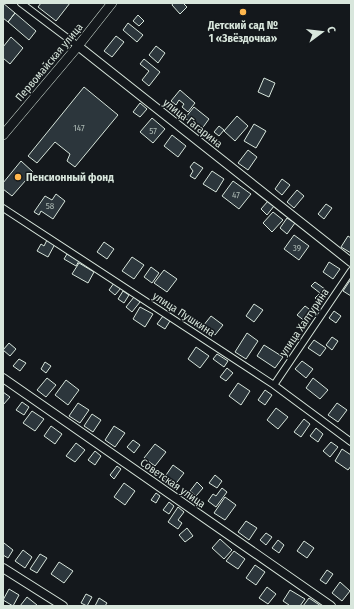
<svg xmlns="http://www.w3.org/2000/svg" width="354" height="609" viewBox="0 0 354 609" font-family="'Fira Sans Condensed',sans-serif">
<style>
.building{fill:#2c363c;stroke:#d8e6dc}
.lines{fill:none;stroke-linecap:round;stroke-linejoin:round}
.minor-casing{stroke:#d8e6dc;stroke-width:8}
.tertiary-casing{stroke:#d8e6dc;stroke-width:10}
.secondary-casing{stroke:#d8e6dc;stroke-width:10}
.minor{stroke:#14181c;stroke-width:6}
.tertiary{stroke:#14181c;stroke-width:8}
.secondary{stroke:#14181c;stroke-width:9}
.poi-dot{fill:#ffb74d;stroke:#14181c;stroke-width:1.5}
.labels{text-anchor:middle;stroke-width:3;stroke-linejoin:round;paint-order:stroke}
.number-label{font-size:9px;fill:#adbab4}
.poi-label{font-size:11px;font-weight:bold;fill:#d8e6dc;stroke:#14181c}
.street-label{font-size:11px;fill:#d8e6dc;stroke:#14181c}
</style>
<rect width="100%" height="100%" fill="#14181c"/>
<path class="building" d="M3 3 15 13 8 22 3 18Z
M41 3H70L56 21 38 7Z
M173 3H183L187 7 180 14 172 5Z
M15 13 36 31 29 40 8 22Z
M138 15 144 21 139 26 133 21Z
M128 23 143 35 137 42 123 30Z
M116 36 124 42 112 57 104 51Z
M11 37 23 48 10 64 3 58V47Z
M156 46 165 53 158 63 149 55Z
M144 59 160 72 149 86 142 80 149 71 140 64Z
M264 78 275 83 269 97 258 92Z
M84 87 118 115 75 167 67 161 70 154 55 142 37 163 28 156Z
M180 90 195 103 188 112 182 107 184 104 179 100 176 105 171 101Z
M140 103 147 109 140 117 133 112Z
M194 107 209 119 201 130 185 118Z
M237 116 248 126 235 141 224 131Z
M152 118 165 129 153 143 140 132Z
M254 124 266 131 256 148 244 141Z
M219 126 224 130 219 136 214 132Z
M172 135 186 146 178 157 164 146Z
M248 150 257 157 248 170 238 163Z
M21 161 33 172 12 196 3 189V183Z
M194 162 203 168 195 179 190 176 193 171 190 167Z
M212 171 224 179 216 192 203 184Z
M282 179 290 185 282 195 275 189Z
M233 181 251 194 239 209 222 196Z
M297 190 304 196 294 208 287 202Z
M56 194 65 201 53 219 41 211 39 215 34 212 45 196 52 200Z
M268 201 274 206 267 215 261 209Z
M326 204 332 208 324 219 318 214Z
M273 212 283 220 272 232 263 223Z
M287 218 295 223 287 234 280 228Z
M294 235 309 246 299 260 284 249Z
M348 236 351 238V253L341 247Z
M47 240 55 244 48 257 37 251 41 244 44 246Z
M104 242 114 249 107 259 97 252Z
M67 254 79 261 76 266 64 259Z
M132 257 144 265 134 279 122 271Z
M329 262 340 269 333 279 323 272Z
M79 263 94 272 88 283 72 274Z
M151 267 159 273 152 283 144 277Z
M164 270 177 279 167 292 154 283Z
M351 279V296L343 291Z
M315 282 329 292 321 303 315 298 320 293 311 286Z
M114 283 121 288 115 295 109 290Z
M123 291 129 295 124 303 118 299Z
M134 297 140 302 132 312 126 307Z
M254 304 263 310 254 322 246 316Z
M305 306 313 312 306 322 297 315Z
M140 307 153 314 145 327 133 319Z
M334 311 341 316 336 323 329 318Z
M163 316 170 321 165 329 157 324Z
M211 316 223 325 215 335 203 326Z
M247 333 258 341 246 359 235 352Z
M332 337 338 341 332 350 326 345Z
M314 340 326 348 320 356 308 348Z
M9 343 16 349 10 356 3 350Z
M264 345 283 357 275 368 257 356Z
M196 347 209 356 200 368 188 359Z
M217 354 228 361 224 367 213 359Z
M19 359 26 363 20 371 13 366Z
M302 361 313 369 306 378 295 369Z
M45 362 51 366 46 373 41 369Z
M227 368 233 373 226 381 220 377Z
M47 378 56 385 46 397 37 390Z
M313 378 328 390 320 399 306 388Z
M66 380 79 390 68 405 55 395Z
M238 383 250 391 241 405 229 396Z
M265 390 272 395 265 405 258 400Z
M3 392 10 397 3 405Z
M22 402 29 407 24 415 16 410Z
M78 403 89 410 80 423 69 416Z
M337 403 347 410 338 422 328 415Z
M276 408 288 417 278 429 267 420Z
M32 411 44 419 35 431 23 423Z
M92 414 101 420 93 432 84 426Z
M304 419 310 424 301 437 294 432Z
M51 426 62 434 55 444 44 436Z
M114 426 125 433 115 447 105 440Z
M316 428 323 434 318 442 310 436Z
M133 440 140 445 134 453 127 447Z
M331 442 338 447 330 457 323 451Z
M76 443 85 450 75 462 66 456Z
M155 444 166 452 155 466 144 458Z
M342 449 351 455V466L348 470 335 461Z
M95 451 101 456 95 465 88 460Z
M173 465 184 473 174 486 164 478Z
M117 466 121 469 114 479 110 475Z
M215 475 222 481 217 488 209 483Z
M197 482 203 488 196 496 190 491Z
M124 483 135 491 125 505 114 497Z
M222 488 227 492 216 507 208 501 213 494 216 496Z
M156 493 160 496 156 503 151 500Z
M225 497 236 505 225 520 214 513Z
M169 502 174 506 169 514 163 510Z
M178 507 184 512 178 520 182 523 178 529 168 522Z
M246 521 257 528 249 540 238 532Z
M187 528 193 536 185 542 179 535Z
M266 533 272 537 266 545 260 540Z
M220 539 232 550 224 559 212 548Z
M278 540 284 545 279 553 272 548Z
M304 541 314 548 307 558 297 551Z
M4 543 13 550 8 558 3 555V545Z
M23 550 32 557 25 568 15 561Z
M234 551 245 559 238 569 226 561Z
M40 554 47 558 37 573 30 569Z
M59 562 73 571 64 583 51 574Z
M255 565 265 572 256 585 246 578Z
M327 570 333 574 326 584 320 580Z
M340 582 350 591 342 601 332 593Z
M267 587 276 594 268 604 259 598Z
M9 589 19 595 13 606 3 600Z
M290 590 305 599 300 606H288L289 605 283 601Z
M86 594 92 597 87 606 81 603Z
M27 597 37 605V606H20Z
M99 598 107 603 105 606H95Z
M309 598 321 606H303Z"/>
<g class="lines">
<defs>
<path id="minor" d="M21 3 78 46
M3 208 274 385 351 442
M274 385 351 271"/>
<path id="tertiary" d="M78 46 351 262
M3 378 331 606
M3 568 63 606"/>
<path id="secondary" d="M3 135 78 46 112 3"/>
</defs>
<use href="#minor" class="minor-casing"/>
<use href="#tertiary" class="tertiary-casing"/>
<use href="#secondary" class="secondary-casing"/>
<use href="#minor" class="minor"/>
<use href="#tertiary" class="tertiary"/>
<use href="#secondary" class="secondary"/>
</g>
<g class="poi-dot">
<circle cx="243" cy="12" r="4"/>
<circle cx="18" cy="177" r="4"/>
</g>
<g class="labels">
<g class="number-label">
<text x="79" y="131">147</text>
<text x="153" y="134">57</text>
<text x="236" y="198">47</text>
<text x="50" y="209">58</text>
<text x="297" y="251">39</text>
</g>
<g class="poi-label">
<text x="243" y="29">Детский сад №<tspan x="243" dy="13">1 «Звёздочка»</tspan></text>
<text x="26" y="181" text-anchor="start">Пенсионный фонд</text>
</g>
<g class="street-label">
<text transform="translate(49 62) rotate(-50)" y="4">Первомайская улица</text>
<text transform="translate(193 123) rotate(38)" y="4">улица Гагарина</text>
<text transform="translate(184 314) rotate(33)" y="4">улица Пушкина</text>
<text transform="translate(304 322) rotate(-56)" y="4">улица Халтурина</text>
<text transform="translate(173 483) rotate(35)" y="4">Советская улица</text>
</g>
</g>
<rect width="354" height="609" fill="none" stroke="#d8e6dc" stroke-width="8"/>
<g transform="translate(322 32) rotate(75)" stroke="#14181c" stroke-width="3" paint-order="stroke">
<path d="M0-3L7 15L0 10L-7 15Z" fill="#d8e6dc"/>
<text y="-6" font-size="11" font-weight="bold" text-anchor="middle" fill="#d8e6dc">С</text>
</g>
</svg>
